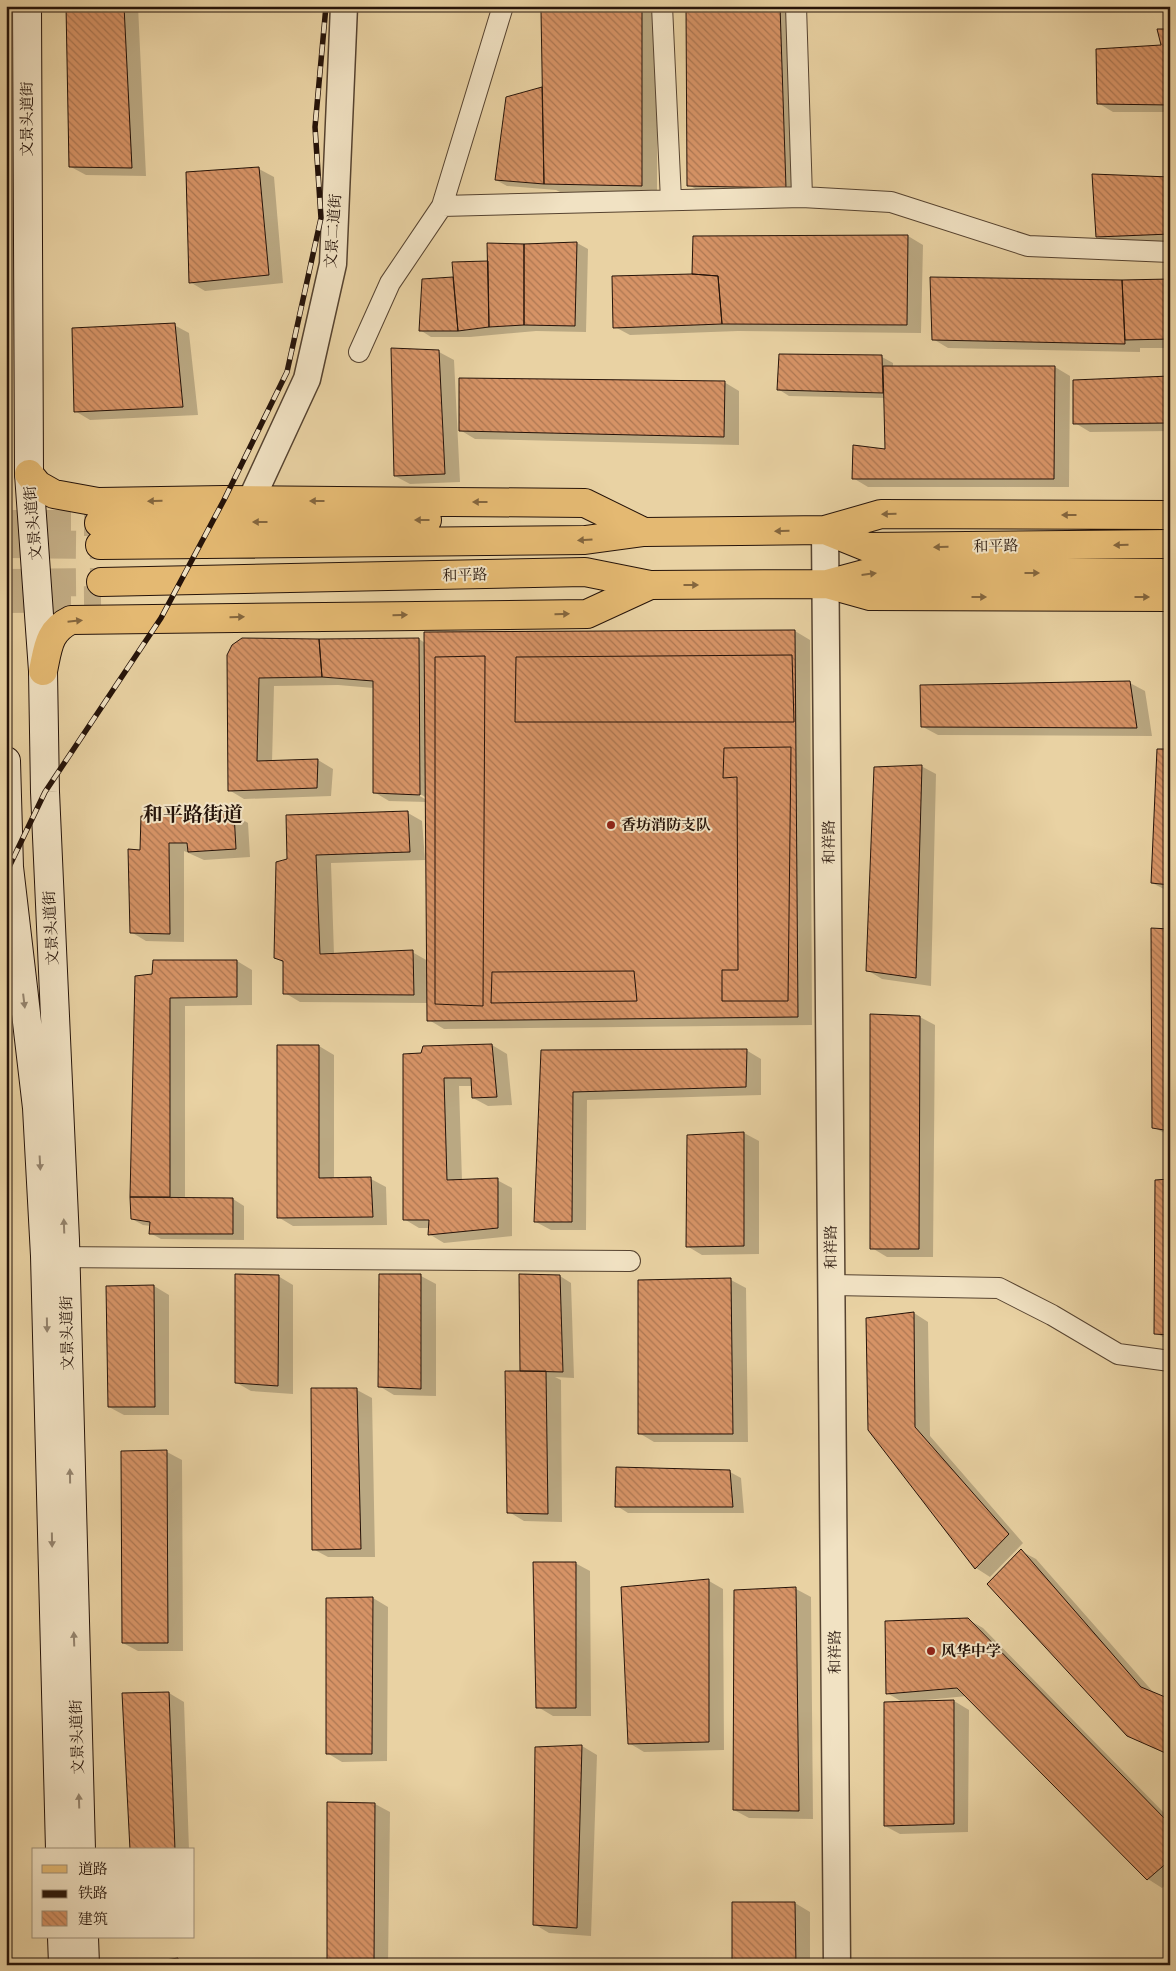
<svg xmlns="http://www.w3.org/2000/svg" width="1176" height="1971" viewBox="0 0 1176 1971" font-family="'IM FELL French Canon','Noto Serif SC',serif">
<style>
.shadow{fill:#0003;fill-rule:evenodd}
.building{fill:url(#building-back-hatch);stroke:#251309}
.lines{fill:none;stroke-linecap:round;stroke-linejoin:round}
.tertiary-tunnel{stroke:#c2ac84;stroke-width:26;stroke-dasharray:26 13;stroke-linecap:butt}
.primary-tunnel{stroke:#c2ac84;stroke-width:28;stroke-dasharray:28 14;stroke-linecap:butt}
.minor-casing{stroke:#564330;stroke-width:22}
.tertiary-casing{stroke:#564330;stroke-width:29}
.secondary-casing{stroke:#251309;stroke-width:30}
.primary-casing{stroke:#251309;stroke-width:30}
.minor{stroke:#f1e2c3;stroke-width:20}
.tertiary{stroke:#f1e2c3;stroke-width:26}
.secondary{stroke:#f1e2c3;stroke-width:28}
.primary{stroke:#e4b972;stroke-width:28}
.rail-casing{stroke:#251309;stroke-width:5.5}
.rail{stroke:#f1e2c3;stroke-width:4;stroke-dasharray:11;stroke-linecap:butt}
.oneway{fill:#84663e}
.oneway2{fill:#95856f}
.poi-dot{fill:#8f2418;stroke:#f1e2c3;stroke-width:2}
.labels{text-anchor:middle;stroke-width:4;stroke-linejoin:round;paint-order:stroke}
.street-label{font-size:15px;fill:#251309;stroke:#f1e2c3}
.poi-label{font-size:15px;font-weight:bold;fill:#251309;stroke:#f1e2c3;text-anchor:start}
.district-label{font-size:20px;font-weight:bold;fill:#251309;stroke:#f1e2c3}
</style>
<defs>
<pattern id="building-back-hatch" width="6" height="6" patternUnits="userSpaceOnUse" patternTransform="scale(1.25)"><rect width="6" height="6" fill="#d69366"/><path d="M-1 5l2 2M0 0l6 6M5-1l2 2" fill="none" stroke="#ad7752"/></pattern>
</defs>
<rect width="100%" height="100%" fill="#e9d2a3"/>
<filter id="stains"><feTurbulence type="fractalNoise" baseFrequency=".004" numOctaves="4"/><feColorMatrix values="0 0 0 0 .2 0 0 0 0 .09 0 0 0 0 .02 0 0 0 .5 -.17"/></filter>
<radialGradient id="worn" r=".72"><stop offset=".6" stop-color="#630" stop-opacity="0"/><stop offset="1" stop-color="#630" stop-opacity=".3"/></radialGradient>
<path class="shadow" d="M67 6H138L146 176 86 175 71 167Z
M642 7 657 16V194L560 192 556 190 507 186 496 180 507 98 543 88Z
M780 7 795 16 800 196 704 194 689 185Z
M1170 30V112H1113L1098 103 1162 47Z
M259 169 274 177 283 283 205 291 190 282Z
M1170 178V242L1112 245 1097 236Z
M908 236 923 245 921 333 738 331 630 335 615 327 693 276Z
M577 243 588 249 586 332 536 331 470 337H431L420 330 423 280 454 278 489 262V244Z
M931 279 1170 281V348H1140V352L948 348 933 339Z
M174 325 189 333 198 415 90 420 75 411Z
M439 352 454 360 460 482 410 484 395 476Z
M882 357 893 363V367H1055L1070 376 1069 487H868L853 478 886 450 885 398 789 396 778 389Z
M1170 378V431L1090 432 1075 423Z
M724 382 739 391V445L475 439 460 430Z
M795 631 810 640 812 1025 444 1029 429 1020 428 1003 300 1002 285 993 284 963 275 958 288 860 408 813 422 821 425 860 331 863 334 955 412 952 428 961 427 802 389 801 374 792V688L338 685 274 686 272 762 318 760 333 769 331 796 244 799 229 790V655L419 639 425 643V633ZM415 791 427 798V800L414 793Z
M1130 683 1145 691 1152 736 938 735 923 727Z
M1170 750V892L1152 883Z
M921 766 936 774 931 986 882 979 867 970Z
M233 814 248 823 250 857 204 860 184 851V942L146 941 131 932 141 851Z
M1170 930V1136L1153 1127Z
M237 961 252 970V1005L185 1006V1199H233L244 1206V1240L161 1239 150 1233 151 1226 143 1225 132 1219 136 977Z
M920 1017 935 1025 933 1257H887L872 1248Z
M492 1045 507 1054 512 1105 488 1106 473 1098V1086H459L462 1181 497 1180 512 1188V1236L444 1243 429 1234 430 1228H419L404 1219 405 1055Z
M279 1046H319L334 1055V1179H371L386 1187 387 1225 293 1226 278 1217Z
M746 1050 761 1059V1095L587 1100 586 1230H551L536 1222 542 1051Z
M744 1133 759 1141V1254L702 1255 687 1246Z
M1170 1181V1341L1156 1333Z
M278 1276 293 1285V1394L251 1391 237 1383Z
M421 1276 436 1284V1396L394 1395 379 1386Z
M560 1276 571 1283 574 1378 555 1377 561 1380 562 1522 524 1521 509 1512 521 1372Z
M731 1280 746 1288 748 1442H654L639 1433Z
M154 1286 169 1295V1415H124L109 1407 107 1287Z
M914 1313 928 1322 930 1436 1023 1543 990 1577 976 1568 869 1430Z
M357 1390 372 1398 375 1557H328L313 1549Z
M167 1452 182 1460 183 1651H138L123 1643Z
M730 1472 741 1478 744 1513H628L617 1506Z
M1021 1551 1036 1559 1154 1693 1170 1701V1756L1128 1735Z
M575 1563 590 1571 591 1716H553L538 1707Z
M709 1581 723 1589 724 1750 644 1752 629 1743Z
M796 1589 811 1597 813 1819 749 1818 734 1810Z
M373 1598 388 1607 387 1761 342 1762 327 1753 328 1599Z
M967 1619 983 1628 1170 1819V1881L1162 1888 1148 1879 967 1696 926 1700V1702L954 1701 969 1710 968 1832 900 1834 885 1826 904 1703 887 1693Z
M169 1693 184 1702 189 1850H131Z
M582 1746 597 1755 591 1936 549 1933 534 1924Z
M375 1804 390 1812 388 1965H332L328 1963Z
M795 1903 810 1912V1965H733Z
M178 1959 187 1965H141Z"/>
<path class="building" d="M66 6H124L132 168 69 167Z
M642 6V186L544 184 541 11Z
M780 6 786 188 687 186 686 7Z
M1157 29H1170V105L1097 104 1096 49 1161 45Z
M542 87 544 184 495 180 506 97Z
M259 167 269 275 189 283 186 172Z
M1092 174 1170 177V234L1096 237Z
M908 235 907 325 722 324 718 276 692 274 693 236Z
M577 242 575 326 524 325V244Z
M487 243 524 244V325L489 327Z
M488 261 489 327 458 331 452 262Z
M692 274 718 276 722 324 613 328 612 276Z
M453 277 458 331H419L422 279Z
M930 277 1122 280 1125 344 932 340Z
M1170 279V339L1125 340 1122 280Z
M175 323 183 407 74 412 72 328Z
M391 348 439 350 445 474 394 476Z
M779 354 882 355 883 393 777 390Z
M883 366H1055L1054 479H852L853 445 885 449Z
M1170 376V423L1073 424V380Z
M459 378 725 381 724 437 459 431Z
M795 630 798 1017 427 1021 424 632Z
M242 638 319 639 322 677 259 678 257 761 318 759 317 788 228 791 227 655 232 645Z
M419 638 420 795 373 793V681L322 677 319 639Z
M792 655 794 722H515L516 657Z
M485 656 483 1006 435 1004V657Z
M1130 681 1137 728 921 727 920 685Z
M791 747 788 1001H722V970H738L737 777 723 778 724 748Z
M1157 749H1170V885L1151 883Z
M922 765 916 978 866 971 874 767Z
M408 811 410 852 316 855 320 954 413 950 414 995 283 994V961L274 958 276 862 287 859 286 815Z
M234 813 236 849 188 852 187 843H169L170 934 130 933 128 849 140 850 141 816Z
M1151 928 1170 929V1131L1152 1128Z
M153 960H237V997L170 998V1197H130L135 976 152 974Z
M634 971 637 1001 491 1003 492 972Z
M870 1014 920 1016 919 1249H870Z
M492 1044 497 1097 472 1098 471 1078H444L447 1180 498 1178V1228L428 1235 429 1220H403V1054L421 1053 423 1046Z
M277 1045H319V1178L371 1177 373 1217 277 1218Z
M747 1049 746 1087 573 1092 572 1222H534L541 1050Z
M744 1132V1246L686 1247 687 1135Z
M1170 1179V1335L1154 1334 1155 1180Z
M130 1197 233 1198V1234H149L150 1222 131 1219Z
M235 1274 279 1275 278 1386 235 1383Z
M379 1274H421V1389L378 1387Z
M519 1274 560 1275 563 1372 520 1371Z
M731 1278 733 1434H638V1280Z
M154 1285 155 1407H108L106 1286Z
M914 1312 915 1427 1009 1534 975 1569 868 1430 866 1318Z
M505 1371H546L548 1514 507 1513Z
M311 1388H357L361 1549 312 1550Z
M167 1450 168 1643H122L121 1451Z
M616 1467 730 1470 733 1507H615Z
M1021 1549 1141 1687 1170 1699V1755L1127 1736 987 1584Z
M533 1562H576V1708H536Z
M709 1579V1742L628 1744 621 1587Z
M796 1587 799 1811 733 1810 734 1590Z
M373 1597 372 1754H326V1598Z
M968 1618 1170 1824V1860L1147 1880 957 1688 886 1694 885 1621Z
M169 1692 175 1850H130L122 1693Z
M954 1700V1824L884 1826V1702Z
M582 1745 577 1928 533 1925 535 1747Z
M327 1802 375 1803 374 1965 327 1964Z
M732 1902H795L796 1965H732Z
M178 1958V1965H133Z
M532 1962H579V1965H532Z"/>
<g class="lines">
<path class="tertiary-tunnel" d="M6 523H99
M6 600 101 599"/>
<path class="primary-tunnel" d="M6 544 100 545
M6 583 101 582"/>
<defs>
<path id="minor" d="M662 6 671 200
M796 6 802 197
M442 206 802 197 891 202 1028 246 1170 252
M359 352 390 283 442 206 503 6
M52 1257 630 1261
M832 1285 999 1288 1052 1315 1118 1354 1170 1361"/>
<path id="tertiary" d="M251 500 307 379 333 264 344 6
M825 530 837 1965"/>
<path id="secondary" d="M27 6 29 474 43 671 45 792 65 1240 81 1850
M6 761 9 867 37 1108 45 1256 60 1850
M62 1937 63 1965
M84 1937 85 1965"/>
<path id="primary" d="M29 474 38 485 54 494 98 502 224 500 585 503 644 532
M99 523 427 520
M825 530 881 514 1170 515
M100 545 585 540 644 532 825 530 867 547 1170 544
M101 582 585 572 650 585 827 584 868 573H1170
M827 584 870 596 1170 597
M43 671C48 648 48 631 71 620L587 614 650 585"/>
</defs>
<use href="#minor" class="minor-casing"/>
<use href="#tertiary" class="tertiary-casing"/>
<use href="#secondary" class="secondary-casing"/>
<use href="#primary" class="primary-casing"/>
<use href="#minor" class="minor"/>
<use href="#tertiary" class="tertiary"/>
<use href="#secondary" class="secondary"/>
<use href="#primary" class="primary"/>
<defs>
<path id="rail" d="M6 879 9 867 45 792 161 618 224 500 287 372 321 218 315 127 326 6"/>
</defs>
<use href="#rail" class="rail-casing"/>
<use href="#rail" class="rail"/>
</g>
<defs><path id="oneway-solid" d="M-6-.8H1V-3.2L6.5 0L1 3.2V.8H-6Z" transform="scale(1.25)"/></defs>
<g class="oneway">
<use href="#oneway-solid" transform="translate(155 501) rotate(179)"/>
<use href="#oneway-solid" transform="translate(317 501) rotate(-180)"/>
<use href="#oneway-solid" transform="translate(480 502) rotate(-180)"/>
<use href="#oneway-solid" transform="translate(889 514) rotate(179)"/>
<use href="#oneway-solid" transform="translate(1069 515) rotate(-180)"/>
<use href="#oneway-solid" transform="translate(422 520) rotate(180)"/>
<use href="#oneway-solid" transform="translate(260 522) rotate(180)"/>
<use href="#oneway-solid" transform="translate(782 531) rotate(179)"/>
<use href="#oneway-solid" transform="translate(585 540) rotate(176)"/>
<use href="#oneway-solid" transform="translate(1121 545) rotate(179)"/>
<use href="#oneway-solid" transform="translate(941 547) rotate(179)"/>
<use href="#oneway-solid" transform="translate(1032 573)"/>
<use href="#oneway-solid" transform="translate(869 574) rotate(-7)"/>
<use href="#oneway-solid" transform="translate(691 585)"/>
<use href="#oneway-solid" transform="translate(979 597)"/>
<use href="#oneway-solid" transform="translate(1142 597)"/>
<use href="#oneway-solid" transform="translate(562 614) rotate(-1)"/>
<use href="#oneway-solid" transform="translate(400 615) rotate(-1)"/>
<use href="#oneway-solid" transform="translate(237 617) rotate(-1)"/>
<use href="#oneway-solid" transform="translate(75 621) rotate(-6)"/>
</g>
<g class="oneway2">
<use href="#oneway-solid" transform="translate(24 1001) rotate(83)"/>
<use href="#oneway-solid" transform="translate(40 1163) rotate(87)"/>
<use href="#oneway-solid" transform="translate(64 1226) rotate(-92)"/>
<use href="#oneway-solid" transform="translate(47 1325) rotate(89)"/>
<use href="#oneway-solid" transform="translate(70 1476) rotate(-91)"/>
<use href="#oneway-solid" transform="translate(52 1540) rotate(89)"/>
<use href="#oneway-solid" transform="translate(74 1639) rotate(-92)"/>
<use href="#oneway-solid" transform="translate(79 1801) rotate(-92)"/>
</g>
<g class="poi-dot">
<circle cx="611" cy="825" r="5"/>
<circle cx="931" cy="1651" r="5"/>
</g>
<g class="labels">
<g class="street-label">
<text transform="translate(27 119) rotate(-90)" y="5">文景头道街</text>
<text transform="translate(333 231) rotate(-86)" y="5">文景二道街</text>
<text transform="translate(33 523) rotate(-95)" y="5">文景头道街</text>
<text transform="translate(996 546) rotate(-1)" y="5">和平路</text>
<text transform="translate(465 575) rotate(-1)" y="5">和平路</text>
<text transform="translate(829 842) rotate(-90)" y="5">和祥路</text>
<text transform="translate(51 928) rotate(-93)" y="5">文景头道街</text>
<text transform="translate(831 1247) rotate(-90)" y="5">和祥路</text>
<text transform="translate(67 1333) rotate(-91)" y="5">文景头道街</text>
<text transform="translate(835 1652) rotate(-90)" y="5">和祥路</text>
<text transform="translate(77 1737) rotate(-92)" y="5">文景头道街</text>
</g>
<g class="poi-label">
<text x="621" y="830">香坊消防支队</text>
<text x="941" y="1656">风华中学</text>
</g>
<g class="district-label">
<text x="193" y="821">和平路街道</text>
</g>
</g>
<rect width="1176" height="1971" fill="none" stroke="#e9d2a3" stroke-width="25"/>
<rect x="8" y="8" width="1161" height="1956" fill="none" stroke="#251309" stroke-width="2.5"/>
<rect x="12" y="12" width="1151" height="1946" fill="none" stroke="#251309"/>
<rect x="32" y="1848" width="162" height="90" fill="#f1e2c3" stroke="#9f8f79"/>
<rect x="42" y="1865" width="25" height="8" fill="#e4b972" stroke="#9f8f79"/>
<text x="78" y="1874" font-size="15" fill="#251309">道路</text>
<rect x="42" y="1890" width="25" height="8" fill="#251309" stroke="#9f8f79"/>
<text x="78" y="1898" font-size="15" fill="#251309">铁路</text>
<rect x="42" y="1911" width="25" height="15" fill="url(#building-back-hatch)" stroke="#9f8f79"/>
<text x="78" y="1924" font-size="15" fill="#251309">建筑</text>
<rect width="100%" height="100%" filter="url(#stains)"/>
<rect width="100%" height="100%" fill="url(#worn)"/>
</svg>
